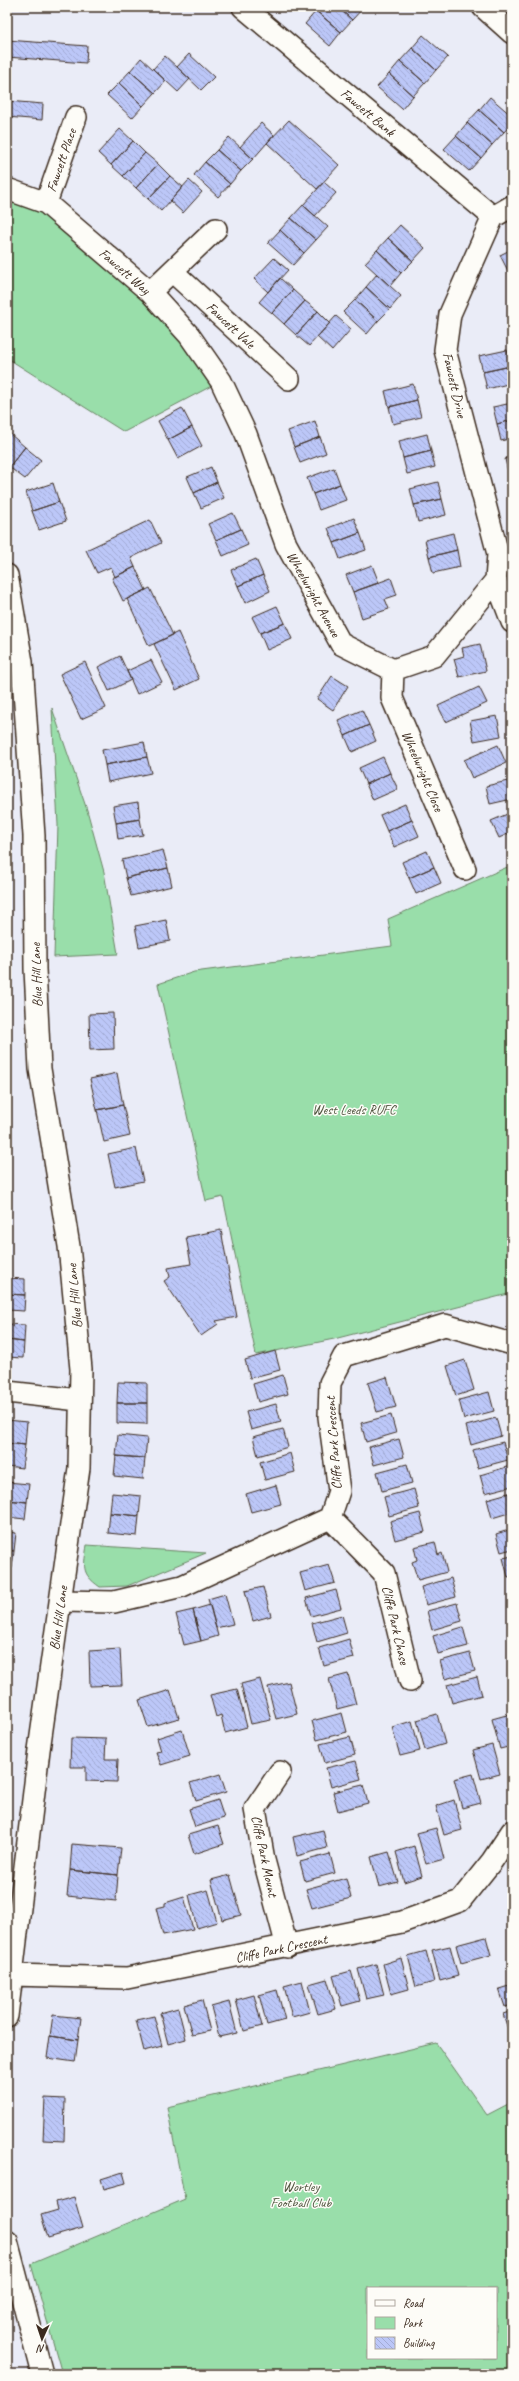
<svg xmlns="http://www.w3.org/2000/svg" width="519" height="2381" viewBox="0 0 519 2381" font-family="Caveat,sans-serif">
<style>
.green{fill:#99deaa;stroke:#6a8464;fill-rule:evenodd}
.building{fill:url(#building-back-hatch);stroke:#3b2a1e}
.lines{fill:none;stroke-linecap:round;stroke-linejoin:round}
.minor-casing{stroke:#3b2a1e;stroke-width:24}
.minor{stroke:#fdfcf7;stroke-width:21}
.labels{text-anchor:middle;stroke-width:3;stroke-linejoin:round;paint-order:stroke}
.street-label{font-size:14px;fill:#3b2a1e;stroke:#fdfcf7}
.park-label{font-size:14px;fill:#525741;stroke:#fdfcf7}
</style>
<defs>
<pattern id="building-back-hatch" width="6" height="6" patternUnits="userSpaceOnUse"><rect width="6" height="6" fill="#bcc7f8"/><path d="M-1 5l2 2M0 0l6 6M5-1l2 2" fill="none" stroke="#a2abd4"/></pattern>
</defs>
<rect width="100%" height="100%" fill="#eaecf7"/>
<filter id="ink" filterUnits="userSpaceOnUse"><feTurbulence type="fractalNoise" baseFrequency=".025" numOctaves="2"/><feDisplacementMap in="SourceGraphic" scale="8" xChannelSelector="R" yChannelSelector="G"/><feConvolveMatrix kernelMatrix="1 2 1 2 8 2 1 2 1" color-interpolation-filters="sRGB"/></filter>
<g filter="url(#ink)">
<path class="green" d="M7 189 46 203 150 292 221 381 124 432 7 358Z
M52 708 87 810 104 872 118 954 54 957 58 825Z
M512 865V1293L334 1339 256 1355 223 1197 206 1201 158 984 194 972 392 946 388 919Z
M87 1545 206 1553 127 1586 100 1587C80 1573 84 1566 87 1545Z
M436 2043 487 2115 512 2102V2374H62L31 2264 185 2199 167 2107ZM368 2288H496V2358H368Z"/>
<path class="building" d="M320 7H338L352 20 341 32 316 11Z
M338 7H364L352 20Z
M316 11 341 32 330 46 305 24Z
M423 35 448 57 436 70 412 48Z
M7 40 87 46 86 63 7 57Z
M412 48 436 70 425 83 400 61Z
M189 54 214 77 201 90 177 67Z
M165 56 190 79 178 92 153 69Z
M141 58 166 81 155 93 130 71Z
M400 61 425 83 413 96 389 74Z
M130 71 155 93 143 106 119 83Z
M389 74 413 96 402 109 377 87Z
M119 83 143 106 132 118 107 95Z
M490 97 512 116V123L504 132 479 110Z
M7 101 43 104 42 120 7 117Z
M479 110 504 132 492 145 467 123Z
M289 120 339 165 317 189 267 143Z
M261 123 274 135 253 159 240 147Z
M467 123 492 145 481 158 456 136Z
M120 129 133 141 111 165 98 153Z
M456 136 481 158 469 171 444 149Z
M229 137 253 159 241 171 217 150Z
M133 141 145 153 123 176 111 165Z
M217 150 241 171 230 184 205 162Z
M145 153 158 164 136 188 123 176Z
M205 162 230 184 218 197 194 175Z
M158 164 170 176 148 199 136 188Z
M170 176 183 187 161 211 148 199Z
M189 180 202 192 183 213 170 201Z
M324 182 336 193 315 216 303 205Z
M303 205 328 227 316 240 291 218Z
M291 218 316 240 304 253 280 230Z
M400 225 425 248 413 261 388 238Z
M280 230 304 253 293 265 268 243Z
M388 238 413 261 401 273 377 250Z
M512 249V279L500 255Z
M377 250 401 273 390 286 365 263Z
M274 258 288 270 268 292 254 279Z
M377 274 401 296 390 309 366 287Z
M280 278 293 290 272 313 259 302Z
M366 287 390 309 378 321 355 300Z
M293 290 305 301 284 324 272 313Z
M355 300 378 321 367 334 343 312Z
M305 301 318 311 296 335 284 324Z
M318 311 330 323 309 346 296 335Z
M336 316 351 329 332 351 317 337Z
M507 350 511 366 483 372 479 356Z
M511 366 512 383 487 389 483 372Z
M413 384 417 400 389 407 385 391Z
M417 400 421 417 393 424 389 407Z
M512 403V420L497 424 493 407Z
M182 408 192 427 168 440 158 421Z
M512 420V438L501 441 497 424Z
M315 421 320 437 294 447 288 431Z
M192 427 202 446 178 459 168 440Z
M10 434 25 447 9 467 7 465V438Z
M427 434 431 451 403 458 399 441Z
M320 437 326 453 300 463 294 447Z
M25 447 41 460 25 479 9 467Z
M431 451 435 467 407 474 403 458Z
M512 457V475L509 476 505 459Z
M211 467 217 482 194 493 187 477Z
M334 468 340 484 313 494 307 478Z
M217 482 224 498 201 508 194 493Z
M438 482 442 499 414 505 410 489Z
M53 483 59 502 32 511 26 492Z
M340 484 346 500 319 510 313 494Z
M442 499 446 515 418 522 414 505Z
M59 502 66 521 39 530 32 511Z
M233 513 241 529 216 540 208 524Z
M354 518 360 533 334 543 328 528Z
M150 520 161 543 131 558 135 567 115 577 111 567 97 573 86 550Z
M241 529 248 545 223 556 216 540Z
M360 533 366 550 340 559 334 543Z
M453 533 457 550 429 557 425 540Z
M457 550 460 567 433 573 429 557Z
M256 559 263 575 238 586 231 570Z
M372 565 379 583 353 592 346 575Z
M135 567 146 590 123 601 112 578Z
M263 575 270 591 245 603 238 586Z
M391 578 397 595 385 599 389 609 362 618 353 592Z
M150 588 173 635 149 646 127 599Z
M277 606 285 623 260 633 252 617Z
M285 623 292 639 267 650 260 633Z
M178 632 199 679 176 690 154 644Z
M480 644 486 671 459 677 454 659 464 656 462 648Z
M120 656 131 680 109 691 98 667Z
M151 660 162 682 137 694 127 671Z
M85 662 106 708 81 719 60 674Z
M332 676 348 686 333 710 317 699Z
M479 687 487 703 446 722 438 706Z
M362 710 369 725 345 736 338 720Z
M497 716 501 736 474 741 470 721Z
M369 725 376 741 352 752 345 736Z
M144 742 147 757 105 765 102 750Z
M498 745 506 763 472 778 464 760Z
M147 757 151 773 108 782 105 765Z
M383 757 390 773 366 784 359 768Z
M390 773 398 789 373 800 366 784Z
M512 780V799L490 804 486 786Z
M138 802 140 819 116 823 113 806Z
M405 804 412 820 387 831 380 815Z
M512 812V832L499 838 491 821Z
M140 819 143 835 118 839 116 823Z
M412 820 419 836 394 847 387 831Z
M163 850 168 868 126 878 122 860Z
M427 851 434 867 409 878 402 862Z
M434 867 441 883 416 894 409 878Z
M168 868 172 886 131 896 126 878Z
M166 920 170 941 139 947 135 926Z
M113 1013 114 1049 90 1050 89 1014Z
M117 1073 123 1105 97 1110 90 1079Z
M123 1105 130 1136 104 1142 97 1110Z
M136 1148 143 1181 115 1187 108 1154Z
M221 1230 237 1317 216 1321 218 1324 201 1336 164 1281 170 1277 168 1268 191 1264 186 1237Z
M7 1278 25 1279V1295L7 1294Z
M7 1294 25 1295 24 1311 7 1310Z
M7 1324 25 1325 24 1342 7 1340Z
M7 1340 24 1342 23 1358 7 1357Z
M275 1351 280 1370 250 1378 245 1360Z
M465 1360 474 1390 456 1396 447 1366Z
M283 1375 288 1394 258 1402 253 1384Z
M387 1377 396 1407 377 1412 368 1383Z
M118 1382 147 1383V1403H117Z
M489 1392 494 1411 464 1419 459 1400Z
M117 1403H147V1424L117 1423Z
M276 1404 281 1422 251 1430 246 1412Z
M391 1415 396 1433 366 1442 361 1423Z
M496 1418 501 1436 471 1445 466 1426Z
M7 1420 27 1422 25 1445 7 1443Z
M283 1429 288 1447 258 1456 253 1437Z
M118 1435 147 1438 145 1458 116 1456Z
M399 1439 404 1457 374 1465 369 1447Z
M503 1442 508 1460 478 1468 473 1450Z
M7 1443 25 1445 22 1468 7 1466Z
M290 1453 295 1472 265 1480 260 1462Z
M116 1456 145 1458 143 1479 114 1476Z
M407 1464 412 1483 382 1491 377 1472Z
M510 1466 512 1486 485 1493 480 1475Z
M7 1482 29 1484 27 1502 7 1500Z
M276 1485 281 1504 251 1512 246 1494Z
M414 1489 419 1508 389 1516 384 1497Z
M512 1492V1512L492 1518 487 1499Z
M112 1493 141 1496 139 1516 110 1513Z
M7 1500 27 1502 25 1519 7 1517Z
M110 1513 139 1516 137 1536 108 1533Z
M420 1513 425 1532 395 1540 390 1521Z
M512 1529V1549L501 1552 496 1534Z
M7 1532 16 1533 14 1551 7 1550Z
M435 1542 438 1555 442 1553 447 1572 418 1580 412 1562 417 1560 414 1547Z
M7 1550 14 1551 12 1568H7Z
M512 1556V1576L508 1577 503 1558Z
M329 1565 335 1583 305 1591 300 1573Z
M451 1578 456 1597 426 1605 421 1587Z
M263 1587 271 1616 253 1621 245 1591Z
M336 1590 341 1608 311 1616 306 1598Z
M225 1594 233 1624 216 1628 208 1599Z
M457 1603 462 1621 432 1630 427 1611Z
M210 1605 218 1636 201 1641 193 1610Z
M193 1610 201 1641 184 1645 176 1614Z
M342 1615 347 1633 317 1642 312 1623Z
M463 1627 468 1646 438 1654 433 1636Z
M349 1639 354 1658 324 1666 319 1648Z
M120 1649 122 1685 90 1686 89 1651Z
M470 1653 475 1671 445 1679 440 1661Z
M348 1674 356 1704 337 1709 329 1679Z
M477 1677 482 1695 452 1703 447 1685Z
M260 1679 271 1720 251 1724 241 1684Z
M289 1682 297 1714 276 1719 268 1687Z
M237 1689 247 1727 225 1733 221 1715 216 1717 210 1695Z
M170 1690 179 1718 148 1727 139 1700Z
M342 1713 347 1732 317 1740 312 1721Z
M437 1714 445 1744 425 1750 417 1720Z
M510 1714 512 1746 500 1749 492 1719Z
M412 1721 420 1751 400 1756 392 1727Z
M182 1730 190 1756 161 1765 156 1752 161 1751 157 1738Z
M350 1737 355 1755 325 1763 320 1744Z
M71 1738 106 1739 105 1759H118L117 1782 86 1781V1767H70Z
M492 1745 500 1774 481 1779 473 1750Z
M356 1761 361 1779 331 1787 326 1768Z
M220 1774 226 1792 196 1801 190 1783Z
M473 1774 481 1803 462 1808 454 1779Z
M363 1785 368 1803 338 1811 333 1792Z
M218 1800 224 1818 195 1827 189 1809Z
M454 1800 462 1830 444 1835 436 1806Z
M218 1826 224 1844 194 1854 188 1835Z
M436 1828 444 1859 426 1864 417 1833Z
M323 1830 327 1848 297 1856 293 1837Z
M72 1844 121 1848 118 1875 70 1870Z
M414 1846 422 1876 404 1882 396 1852Z
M389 1852 398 1882 379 1887 371 1857Z
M330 1854 335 1873 305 1881 300 1862Z
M70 1870 118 1875 116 1901 67 1896Z
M230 1875 241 1915 222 1920 211 1880Z
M346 1878 351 1898 312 1908 306 1889Z
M208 1890 217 1922 197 1928 189 1895Z
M184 1897 193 1929 163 1935 156 1908 165 1906V1903Z
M486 1937 491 1955 461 1963 456 1945Z
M450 1946 458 1976 440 1981 432 1950Z
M426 1951 434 1982 416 1987 408 1956Z
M401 1958 409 1989 391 1994 383 1964Z
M376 1964 384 1995 366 1999 358 1969Z
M351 1971 360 2001 342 2006 333 1976Z
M327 1979 336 2009 318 2014 309 1984Z
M302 1981 310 2012 292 2017 284 1986Z
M512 1985V2005L505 2007 499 1989Z
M277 1990 285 2020 267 2025 259 1995Z
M254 1995 262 2026 244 2031 236 2000Z
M202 2000 210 2031 192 2035 184 2005Z
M229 2002 237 2033 219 2037 211 2007Z
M178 2008 186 2039 168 2044 160 2013Z
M512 2011V2031L509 2032 503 2014Z
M53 2015 81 2018 78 2040 50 2036Z
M154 2016 162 2046 144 2051 136 2020Z
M50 2036 78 2040 75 2062 47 2058Z
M45 2098 65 2099 64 2141 43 2140Z
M123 2172 126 2183 104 2189 101 2179Z
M74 2197 83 2228 48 2238 41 2215 58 2210 56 2202Z"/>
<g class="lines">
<defs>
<path id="minor" d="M243 7 493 217
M483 7 512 33
M7 189 46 203 150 292 189 335 221 381 246 434 286 544 341 644 393 670 434 656 496 580
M46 203 76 117
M512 206 493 217 450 314 445 350 498 554 496 580 512 622
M173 272 289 379
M150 292 216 229
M7 575 22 662 34 836 35 969 40 1069 69 1246 81 1369 79 1468 39 1750 7 2016
M393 670 392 698 465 869
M7 1392 79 1400
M330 1518 384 1573 410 1681
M61 1601 114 1602 182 1586 330 1518 339 1491 329 1417 330 1383 344 1356 445 1325 512 1344
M280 1772 255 1809 264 1860 287 1947
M12 1975 127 1978 402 1922 460 1901 492 1861 512 1831
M7 2241 42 2374"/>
</defs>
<use href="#minor" class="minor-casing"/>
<use href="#minor" class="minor"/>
</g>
</g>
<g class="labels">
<g class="street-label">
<text transform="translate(368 112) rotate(40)" y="5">Fawcett Bank</text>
<text transform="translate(61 160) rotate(-71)" y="5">Fawcett Place</text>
<text transform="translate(125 271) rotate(41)" y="5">Fawcett Way</text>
<text transform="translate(231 325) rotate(43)" y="5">Fawcett Vale</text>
<text transform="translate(455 385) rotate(77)" y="5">Fawcett Drive</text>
<text transform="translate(314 594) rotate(61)" y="5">Wheelwright Avenue</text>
<text transform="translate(423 771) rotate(67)" y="5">Wheelwright Close</text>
<text transform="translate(36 975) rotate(-92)" y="5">Blue Hill Lane</text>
<text transform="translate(74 1296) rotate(-95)" y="5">Blue Hill Lane</text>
<text transform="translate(333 1443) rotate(-94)" y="5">Cliffe Park Crescent</text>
<text transform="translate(58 1618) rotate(-82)" y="5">Blue Hill Lane</text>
<text transform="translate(396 1625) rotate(77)" y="5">Cliffe Park Chase</text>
<text transform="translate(265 1856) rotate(78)" y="5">Cliffe Park Mount</text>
<text transform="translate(281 1948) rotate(-12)" y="5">Cliffe Park Crescent</text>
</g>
<g class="park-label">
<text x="354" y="1114">West Leeds RUFC</text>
<text x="301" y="2191">Wortley<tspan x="301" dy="16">Football Club</tspan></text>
</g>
</g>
<rect width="519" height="2381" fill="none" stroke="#fdfcf7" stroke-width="24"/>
<rect x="12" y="12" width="495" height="2357" fill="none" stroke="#3b2a1e" stroke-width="1.5" filter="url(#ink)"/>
<rect x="367" y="2287" width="130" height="72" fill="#fdfcf7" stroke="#afa8a0"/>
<rect x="375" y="2300" width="20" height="6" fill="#fdfcf7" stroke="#afa8a0"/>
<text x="403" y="2307" font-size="12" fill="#3b2a1e">Road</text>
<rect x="375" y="2317" width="20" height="12" fill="#99deaa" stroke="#afa8a0"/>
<text x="403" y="2327" font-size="12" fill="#3b2a1e">Park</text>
<rect x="375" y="2337" width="20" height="12" fill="url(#building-back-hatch)" stroke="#afa8a0"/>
<text x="403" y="2347" font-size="12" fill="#3b2a1e">Building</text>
<g transform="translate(42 2339) rotate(183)" stroke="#fdfcf7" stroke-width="3" paint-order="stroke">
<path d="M0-3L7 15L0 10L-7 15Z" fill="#3b2a1e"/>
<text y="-6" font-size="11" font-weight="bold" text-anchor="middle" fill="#3b2a1e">N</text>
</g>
</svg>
